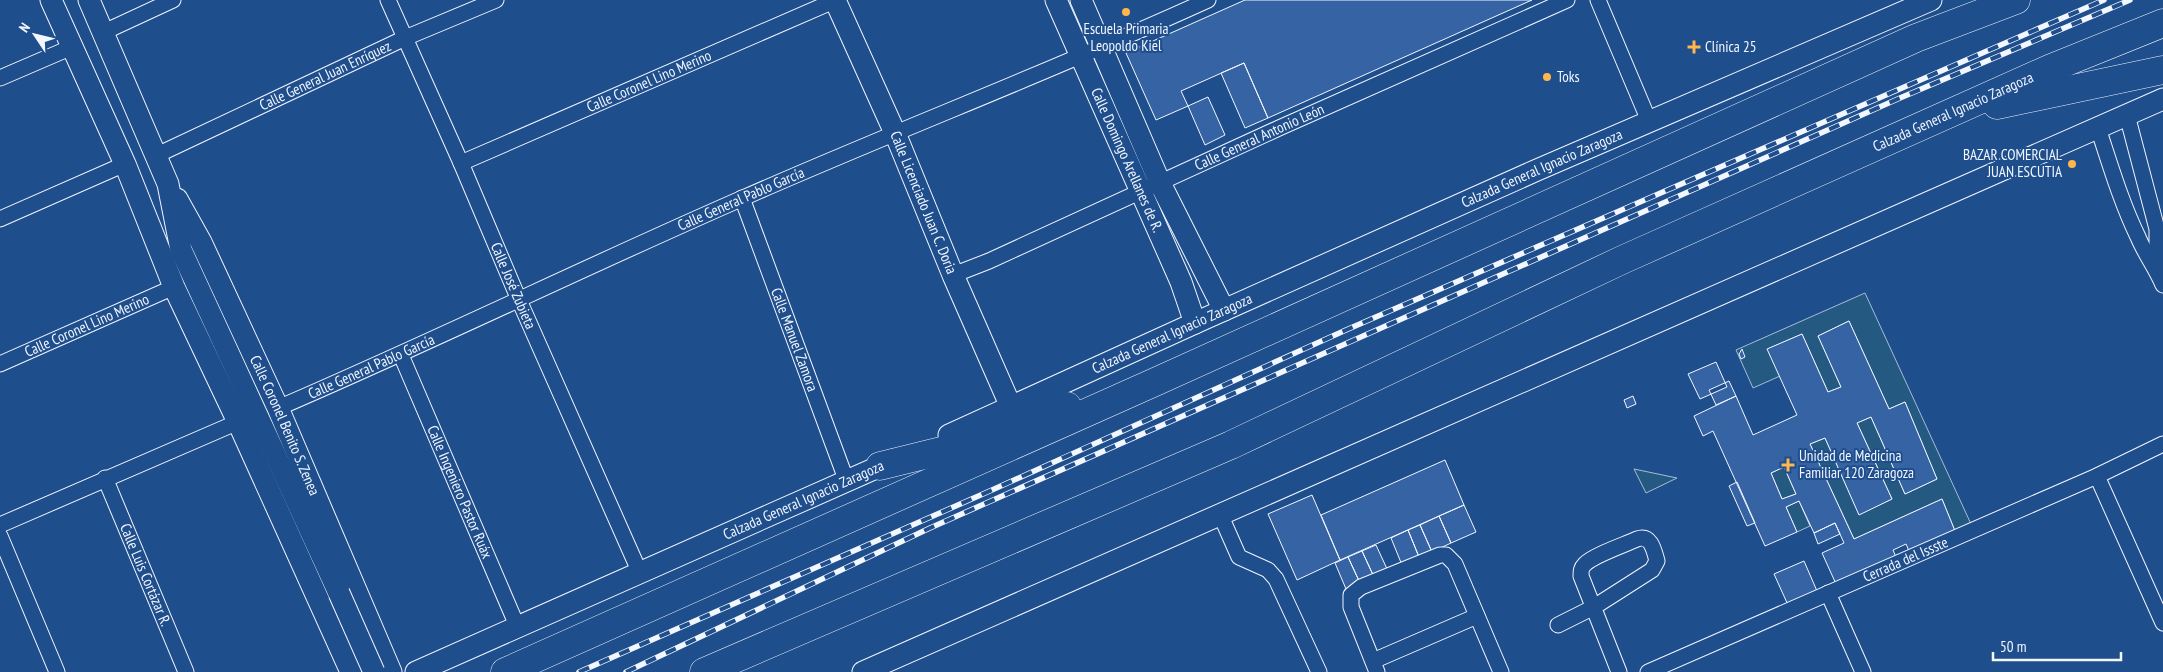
<svg xmlns="http://www.w3.org/2000/svg" width="2163" height="672" viewBox="0 0 2163 672" font-family="'PT Sans Narrow',sans-serif">
<style>
.green{fill:#245a82;stroke:#a8bbd7}
.building{fill:#3563a3;stroke:#f2f6ff;fill-rule:evenodd}
.lines{fill:none;stroke-linecap:round;stroke-linejoin:round}
.street-casing{stroke:#f2f6ff;stroke-width:17}
.secondary-casing{stroke:#f2f6ff;stroke-width:23}
.highway-casing{stroke:#f2f6ff;stroke-width:29}
.street{stroke:#1f4e8c;stroke-width:15}
.secondary{stroke:#1f4e8c;stroke-width:21}
.highway{stroke:#1f4e8c;stroke-width:28}
.rail-casing{stroke:#f2f6ff;stroke-width:5.5}
.rail{stroke:#1f4e8c;stroke-width:4;stroke-dasharray:11;stroke-linecap:butt}
.secondary-bridge-casing{stroke:#f2f6ff;stroke-width:23;stroke-linecap:butt}
.secondary-bridge{stroke:#1f4e8c;stroke-width:21}
.poi-dot{fill:#ffb74d;stroke:#1f4e8c;stroke-width:2}
.labels{text-anchor:middle;stroke-width:4;stroke-linejoin:round;paint-order:stroke}
.poi-label{font-size:15px;fill:#f2f6ff;stroke:#1f4e8c;text-anchor:start}
.street-label{font-size:15px;fill:#f2f6ff;stroke:#1f4e8c}
</style>
<rect width="100%" height="100%" fill="#1f4e8c"/>
<path class="green" d="M1865 293 1971 524 1955 531 1942 499 1854 539 1810 444 1825 438 1859 514 1892 499 1857 423 1871 417 1905 494 1937 479 1905 402 1889 409 1849 321 1818 336 1841 387 1828 392 1802 334 1768 349 1780 376 1753 388 1736 350Z
M1784 467 1796 494 1782 499 1771 473Z
M1634 469 1677 478 1646 493Z
M1799 501 1810 526 1797 532 1786 507Z"/>
<path class="building" d="M1245 0H1532L1268 118 1244 63 1181 91 1188 106 1156 120 1126 53Z
M1244 63 1268 118 1245 128 1221 73Z
M1208 97 1225 135 1205 145 1188 106Z
M1849 321 1889 409 1905 402 1937 479 1905 494 1871 417 1857 423 1892 499 1859 515 1825 438 1810 444 1854 539 1942 499 1955 531 1909 551 1906 544 1893 550 1896 557 1836 584 1822 553 1844 543 1835 523 1814 533 1799 501 1786 507 1797 532 1765 546 1713 431 1703 436 1694 416 1736 396 1753 435 1797 415 1767 349 1802 334 1828 392 1841 387 1818 336ZM1784 467 1796 494 1782 499 1771 473Z
M1742 349 1745 357 1741 359 1739 354Z
M1716 362 1727 387 1700 399 1688 374Z
M1729 381 1736 396 1716 405 1709 390Z
M1633 396 1636 404 1627 408 1624 400Z
M1445 460 1464 505 1340 560 1321 515Z
M1737 482 1755 523 1747 526 1729 486Z
M1312 495 1340 560 1297 580 1268 514Z
M1464 505 1476 532 1451 543 1439 516Z
M1439 516 1451 543 1432 552 1420 525Z
M1835 523 1840 534 1818 544 1814 533Z
M1420 525 1432 552 1419 557 1408 530Z
M1408 530 1419 557 1402 565 1391 538Z
M1376 545 1388 571 1374 577 1362 551Z
M1362 551 1374 577 1360 583 1348 557Z
M1348 557 1360 583 1346 589 1335 563Z
M1804 561 1817 591 1788 605 1774 574Z"/>
<g class="lines">
<defs>
<g id="street">
<path id="s1" d="M388 0 461 163 519 300 640 573"/>
<path d="M1598 0 1649 121"/>
<path d="M104 32 173 0"/>
<path d="M0 78 72 47"/>
<path d="M2127 115 2157 229V268"/>
<path d="M2098 128C2110 164 2121 202 2138 237 2145 254 2156 268 2163 285"/>
<path id="s2" d="M157 155 405 38 496 0"/>
<path id="s3" d="M461 163 836 0"/>
<path id="s4" d="M742 198 847 482"/>
<path d="M0 219 125 164"/>
<path id="s5" d="M953 275 989 261 1279 128 1567 0"/>
<path id="s6" d="M401 355 518 628"/>
<path id="s7" d="M0 364 174 287"/>
<path id="s8" d="M278 408C434 341 587 266 743 198 897 130 1055 70 1208 0"/>
<path d="M2097 476 2163 623"/>
<path id="s9" d="M105 478 186 672"/>
<path d="M1220 514 1239 557 1268 570 1276 579 1319 672"/>
<path d="M0 525 238 422"/>
<path d="M0 536 57 672"/>
<path d="M1828 593 1863 672"/>
<path d="M1558 625 1594 607 1652 570 1657 561C1654 550 1651 534 1637 539 1624 545 1594 555 1585 564 1581 568 1581 571 1581 576L1619 672"/>
<path d="M1373 661 1477 616"/>
<path d="M1377 672 1351 607V595L1361 587 1440 555H1446L1455 564 1501 672"/>
<path id="s10" d="M1648 672 2097 476 2163 444"/>
</g>
<g id="secondary">
<path d="M51 0 125 164 174 287 238 422 351 672"/>
<path d="M89 0 168 184 181 250 339 593"/>
<path id="s11" d="M835 0 895 133 953 275 1011 407"/>
<path id="s12" d="M1056 0 1181 282 1195 323"/>
<path d="M1081 0 1160 183 1224 310"/>
<path id="s13" d="M177 199 201 242 278 408 391 672"/>
<path id="s14" d="M949 435 1195 323 1537 170 1931 0"/>
<path id="s15" d="M416 672 894 460"/>
<path d="M863 672 2163 99"/>
</g>
<g id="highway">
<path d="M1997 105 2163 70"/>
<path d="M880 466 953 448 1023 418 1067 406"/>
<path d="M505 672 1155 382 1916 38 2016 0"/>
<path id="s16" d="M704 672 1231 445 1622 260 2049 69 2163 23"/>
</g>
</defs>
<use href="#street" class="street-casing"/>
<use href="#secondary" class="secondary-casing"/>
<use href="#highway" class="highway-casing"/>
<use href="#street" class="street"/>
<use href="#secondary" class="secondary"/>
<use href="#highway" class="highway"/>
<defs>
<path id="rail" d="M579 672 992 490 1346 330 2104 0
M626 672 930 528 1900 98 2130 0"/>
</defs>
<use href="#rail" class="rail-casing"/>
<use href="#rail" class="rail"/>
<defs>
<path id="secondary-bridge" d="M339 593 374 672"/>
</defs>
<use href="#secondary-bridge" class="secondary-bridge-casing"/>
<use href="#secondary-bridge" class="secondary-bridge"/>
</g>
<g class="poi-dot">
<circle cx="1126" cy="12" r="5"/>
<path d="M1691.5 39.5h5v5h5v5h-5v5h-5v-5h-5v-5h5z"/>
<circle cx="1547" cy="77" r="5"/>
<circle cx="2072" cy="164" r="5"/>
<path d="M1785.5 457.5h5v5h5v5h-5v5h-5v-5h-5v-5h5z"/>
</g>
<g class="labels">
<g class="poi-label">
<text x="1126" y="34" text-anchor="middle">Escuela Primaria<tspan x="1126" dy="17">Leopoldo Kiel</tspan></text>
<text x="1705" y="52">Clínica 25</text>
<text x="1557" y="82">Toks</text>
<text x="2062" y="160" text-anchor="end">BAZAR COMERCIAL<tspan x="2062" dy="17">JUAN ESCUTIA</tspan></text>
<text x="1799" y="461">Unidad de Medicina<tspan x="1799" dy="17">Familiar 120 Zaragoza</tspan></text>
</g>
<g class="street-label">
<text dy="5" stroke="none"><textPath href="#s2" startOffset="186">Calle General Juan Enríquez</textPath></text>
<text dy="5" stroke="none"><textPath href="#s3" startOffset="205">Calle Coronel Lino Merino</textPath></text>
<text dy="5" stroke="none"><textPath href="#s16" startOffset="1369">Calzada General Ignacio Zaragoza</textPath></text>
<text dy="5" stroke="none"><textPath href="#s5" startOffset="336">Calle General Antonio León</textPath></text>
<text dy="5" stroke="none"><textPath href="#s12" startOffset="175">Calle Domingo Arellanes de R.</textPath></text>
<text dy="5" stroke="none"><textPath href="#s14" startOffset="650">Calzada General Ignacio Zaragoza</textPath></text>
<text dy="5" stroke="none"><textPath href="#s8" startOffset="508">Calle General Pablo García</textPath></text>
<text dy="5" stroke="none"><textPath href="#s11" startOffset="221">Calle Licenciado Juan C. Doria</textPath></text>
<text dy="5" stroke="none"><textPath href="#s1" startOffset="312">Calle José Zubieta</textPath></text>
<text dy="5" stroke="none"><textPath href="#s7" startOffset="95">Calle Coronel Lino Merino</textPath></text>
<text dy="5" stroke="none"><textPath href="#s14" startOffset="245">Calzada General Ignacio Zaragoza</textPath></text>
<text dy="5" stroke="none"><textPath href="#s4" startOffset="151">Calle Manuel Zamora</textPath></text>
<text dy="5" stroke="none"><textPath href="#s8" startOffset="102">Calle General Pablo García</textPath></text>
<text dy="5" stroke="none"><textPath href="#s13" startOffset="251">Calle Coronel Benito S. Zenea</textPath></text>
<text dy="5" stroke="none"><textPath href="#s6" startOffset="149">Calle Ingeniero Pastor Ruáx</textPath></text>
<text dy="5" stroke="none"><textPath href="#s15" startOffset="424">Calzada General Ignacio Zaragoza</textPath></text>
<text dy="5" stroke="none"><textPath href="#s10" startOffset="281">Cerrada del Issste</textPath></text>
<text dy="5" stroke="none"><textPath href="#s9" startOffset="105">Calle Luis Cortázar R.</textPath></text>
</g>
</g>
<g transform="translate(35 35) rotate(305)" stroke="#1f4e8c" stroke-width="4" paint-order="stroke">
<path d="M0-4L9 19L0 12L-9 19Z" fill="#f2f6ff"/>
<text y="-8" font-size="14" font-weight="bold" text-anchor="middle" fill="#f2f6ff">N</text>
</g>
<path d="M1993 652v8h128v-8" fill="none" stroke="#f2f6ff" stroke-width="2.5"/>
<text x="2000" y="652" font-size="15" fill="#f2f6ff" stroke="#1f4e8c" stroke-width="4" paint-order="stroke">50 m</text>
</svg>
